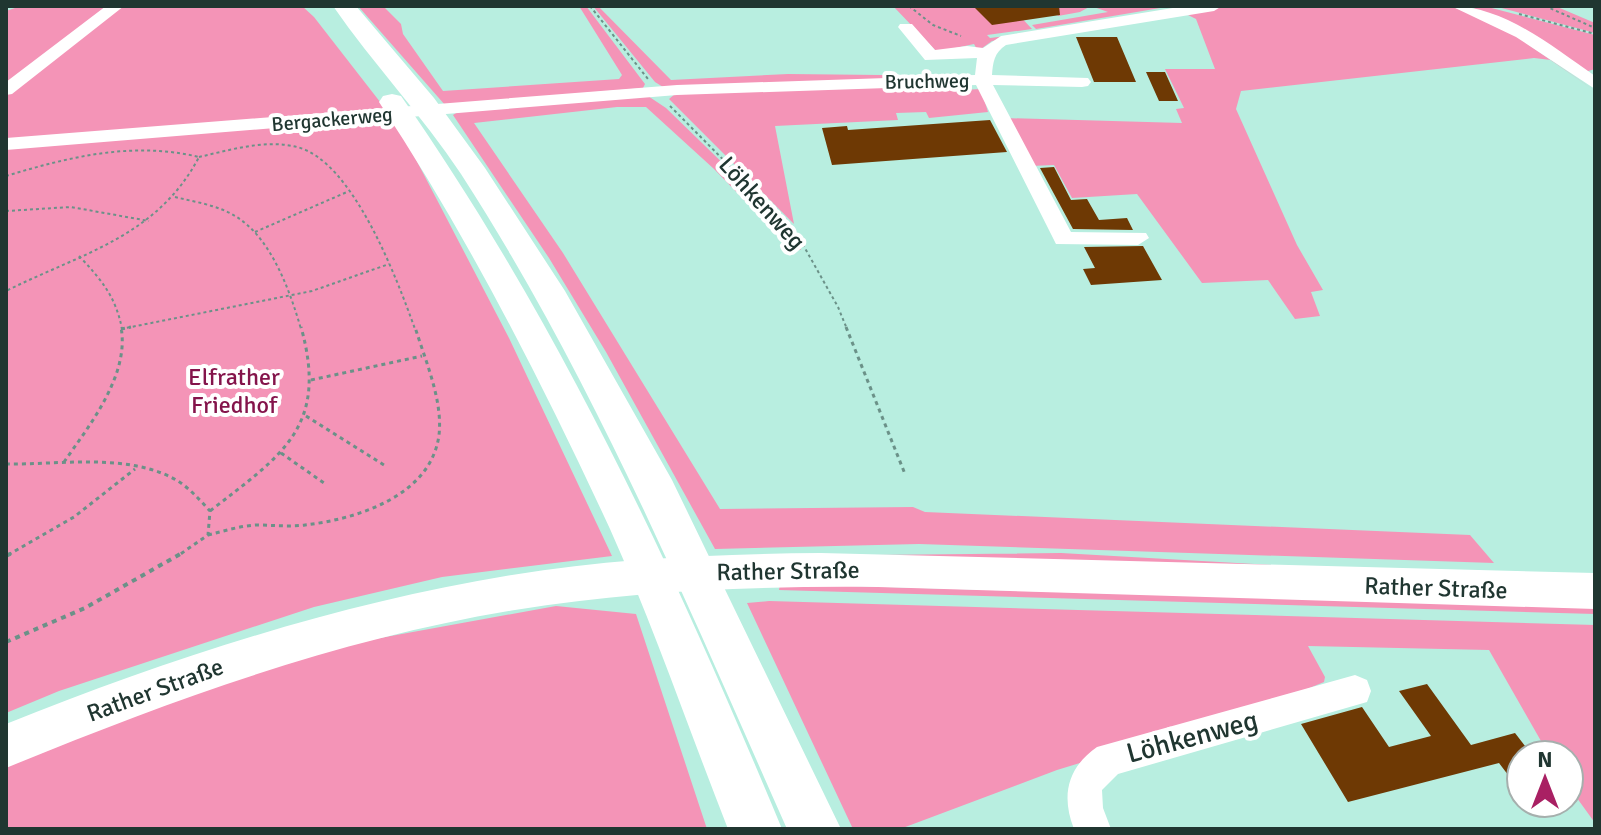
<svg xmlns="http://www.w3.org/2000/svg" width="1601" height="835" viewBox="0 0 1601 835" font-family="Signika,sans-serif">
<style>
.green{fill:#f494b7}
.building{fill:#6e3904}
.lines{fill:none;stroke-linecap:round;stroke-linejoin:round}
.path-far2{stroke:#6b9188;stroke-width:2;stroke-dasharray:3 3;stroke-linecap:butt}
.path-far1{stroke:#6b9188;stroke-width:3;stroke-dasharray:4 4;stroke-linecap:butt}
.path{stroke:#6b9188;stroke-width:4;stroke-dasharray:5 5;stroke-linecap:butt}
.minor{fill:#fff;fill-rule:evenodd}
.major{fill:#fff;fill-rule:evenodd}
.highway{fill:#fff;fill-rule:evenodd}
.labels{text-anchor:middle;stroke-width:8;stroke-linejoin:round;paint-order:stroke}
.far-street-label{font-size:20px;fill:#203631;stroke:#fff}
.street-label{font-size:24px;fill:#203631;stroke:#fff}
.park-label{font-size:24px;fill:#84144b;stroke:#fff}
.near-street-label{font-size:28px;fill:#203631;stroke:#fff}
</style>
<rect width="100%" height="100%" fill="#b8eee0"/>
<path class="green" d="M21 6H111L6 83V11Z
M120 6H302L314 17 398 125 509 338 612 556 442 577 314 607 59 691 6 713V94Z
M358 6H383L401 24 403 34 443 91 619 79 622 75 579 6H586L645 84 643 88 445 105Z
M593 6H598L671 80 788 74 974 76 663 87 655 82Z
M893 6H1034L1016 12 1032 29 987 35 990 38 1030 33 1032 35 992 41 978 51 974 44 937 52Z
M1053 6H1172L1036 29 1032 25 1108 12 1091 6 1080 12 1058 16Z
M1229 6H1450L1502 26 1595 91 1551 60 1534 58 1241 91 1236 109 1297 245 1323 290 1311 292 1320 316 1295 319 1268 280 1202 283 1137 194 1072 198 1054 165 1031 166 1004 118 1182 123 1176 109 1184 108 1165 69H1215L1196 19 1184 13Z
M1468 6H1484L1595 35V69L1585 72 1513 24Z
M1494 6H1555L1595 23V33Z
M958 84 962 90 981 89 988 112 929 118 926 112 896 113 898 120 775 126 794 224 669 99 675 94Z
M648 96 666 108 770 209 801 250H793L714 169 646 107H617L474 123 563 253 720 509 913 507 925 512 1470 535 1494 563 919 544 715 549 606 352 549 258 453 115 459 111Z
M1061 553 1325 568 778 556Z
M780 584 1595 607V614L779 590Z
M769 601 1595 625V823L1569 787V755H1549L1489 650 1308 646 1325 677 1324 682 1263 707 1057 770 900 829H853L747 603Z
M556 606 636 614 707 829H6V763L140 707 358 642Z"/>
<path class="building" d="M973 6H1059L1060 15 992 25Z
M1076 37H1117L1136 82H1094Z
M1146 72H1165L1178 101H1159Z
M990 120 1007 152 832 165 822 128 847 126 848 130Z
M1054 167 1071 200 1087 199 1099 220 1127 218 1133 230 1073 229 1040 168Z
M1143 246 1162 280 1091 285 1083 269 1095 268 1084 247Z
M1427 684 1471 745 1515 733 1532 755H1521V792L1499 763 1348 802 1301 724 1362 707 1389 747 1431 736 1399 691Z"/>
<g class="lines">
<path class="path-far2" d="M590 6 648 79
M909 6 933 25 961 36
M1545 6 1595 28
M1519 14 1595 34
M670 106 797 234 838 307 847 329
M199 157C230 150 265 139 297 147 353 161 397 279 415 329
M6 176C69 157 133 141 199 157 157 237 82 253 6 291
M175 197C195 202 217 205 235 216 271 237 290 291 301 329
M6 211 71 207 149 221
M255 232 347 192
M79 256C101 279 116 297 122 329
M121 329 312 291 389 264"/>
<path class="path-far1" d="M846 327 905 474
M121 329 131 327
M311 380 422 356
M306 416 384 465
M281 453 324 483
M64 462C89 426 130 375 121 327
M6 464C60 465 129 452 178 481 190 489 200 500 210 511L208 535 179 555
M210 511C282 455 329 427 301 327
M208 535C224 531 240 526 256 525 273 525 289 527 305 525 357 519 431 496 439 435 443 400 425 360 415 327
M8 555 74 517 135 469"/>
<path class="path" d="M6 556 12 553
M6 642 85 608 182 553"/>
<path class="minor" d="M106 6H124L12 94 6 95V82Z
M1185 6H1222L1214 11 1006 45C994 53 993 62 992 75L1088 78 1091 82 1088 86 1082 87 993 85 1071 232 1146 233 1149 238 1138 245 1056 244 976 85 677 95 6 150V138L677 85 975 75 977 58 925 60 898 27 900 24H912L935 50 967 46 983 48 1001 36Z
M1451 6C1504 6 1553 47 1595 76V89L1516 37Z
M1355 675 1367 680 1371 691 1367 702 1118 774 1102 790 1103 808 1111 829H1074C1061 796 1067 768 1097 747Z"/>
<path class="major" d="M821 553 1595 573V609L878 587C757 586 636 590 515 610 338 639 171 700 6 768V724C170 658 337 604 512 575 614 558 717 554 821 553Z"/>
<path class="highway" d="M333 6H356L434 98 485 168 565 291 672 480 841 829H787C688 606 594 380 461 174 422 115 373 64 333 6Z
M392 94 401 96C560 323 676 574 782 829H728C689 730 654 627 610 529 542 382 468 237 379 102L383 96Z"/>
</g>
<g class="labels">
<g class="far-street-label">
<text transform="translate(927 81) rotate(-1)" y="7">Bruchweg</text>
<text transform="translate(332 119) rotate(-5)" y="7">Bergackerweg</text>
</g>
<g class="street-label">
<text transform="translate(762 203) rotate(48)" y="8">Löhkenweg</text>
<text transform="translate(788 571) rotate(-1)" y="8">Rather Straße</text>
<text transform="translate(1436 588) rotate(2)" y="8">Rather Straße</text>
<text transform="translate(155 690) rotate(-20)" y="8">Rather Straße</text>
</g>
<g class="park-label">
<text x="234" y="385">Elfrather<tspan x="234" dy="28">Friedhof</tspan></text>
</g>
<g class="near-street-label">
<text transform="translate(1192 736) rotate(-15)" y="10">Löhkenweg</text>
</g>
</g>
<rect width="1601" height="835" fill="none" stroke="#203631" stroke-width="16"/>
<g transform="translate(1545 779)"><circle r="38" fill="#ffffff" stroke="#a6afad" stroke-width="2"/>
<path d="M0-6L14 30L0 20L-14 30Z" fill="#a92063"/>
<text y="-12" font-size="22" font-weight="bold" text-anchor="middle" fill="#203631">N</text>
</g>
</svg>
